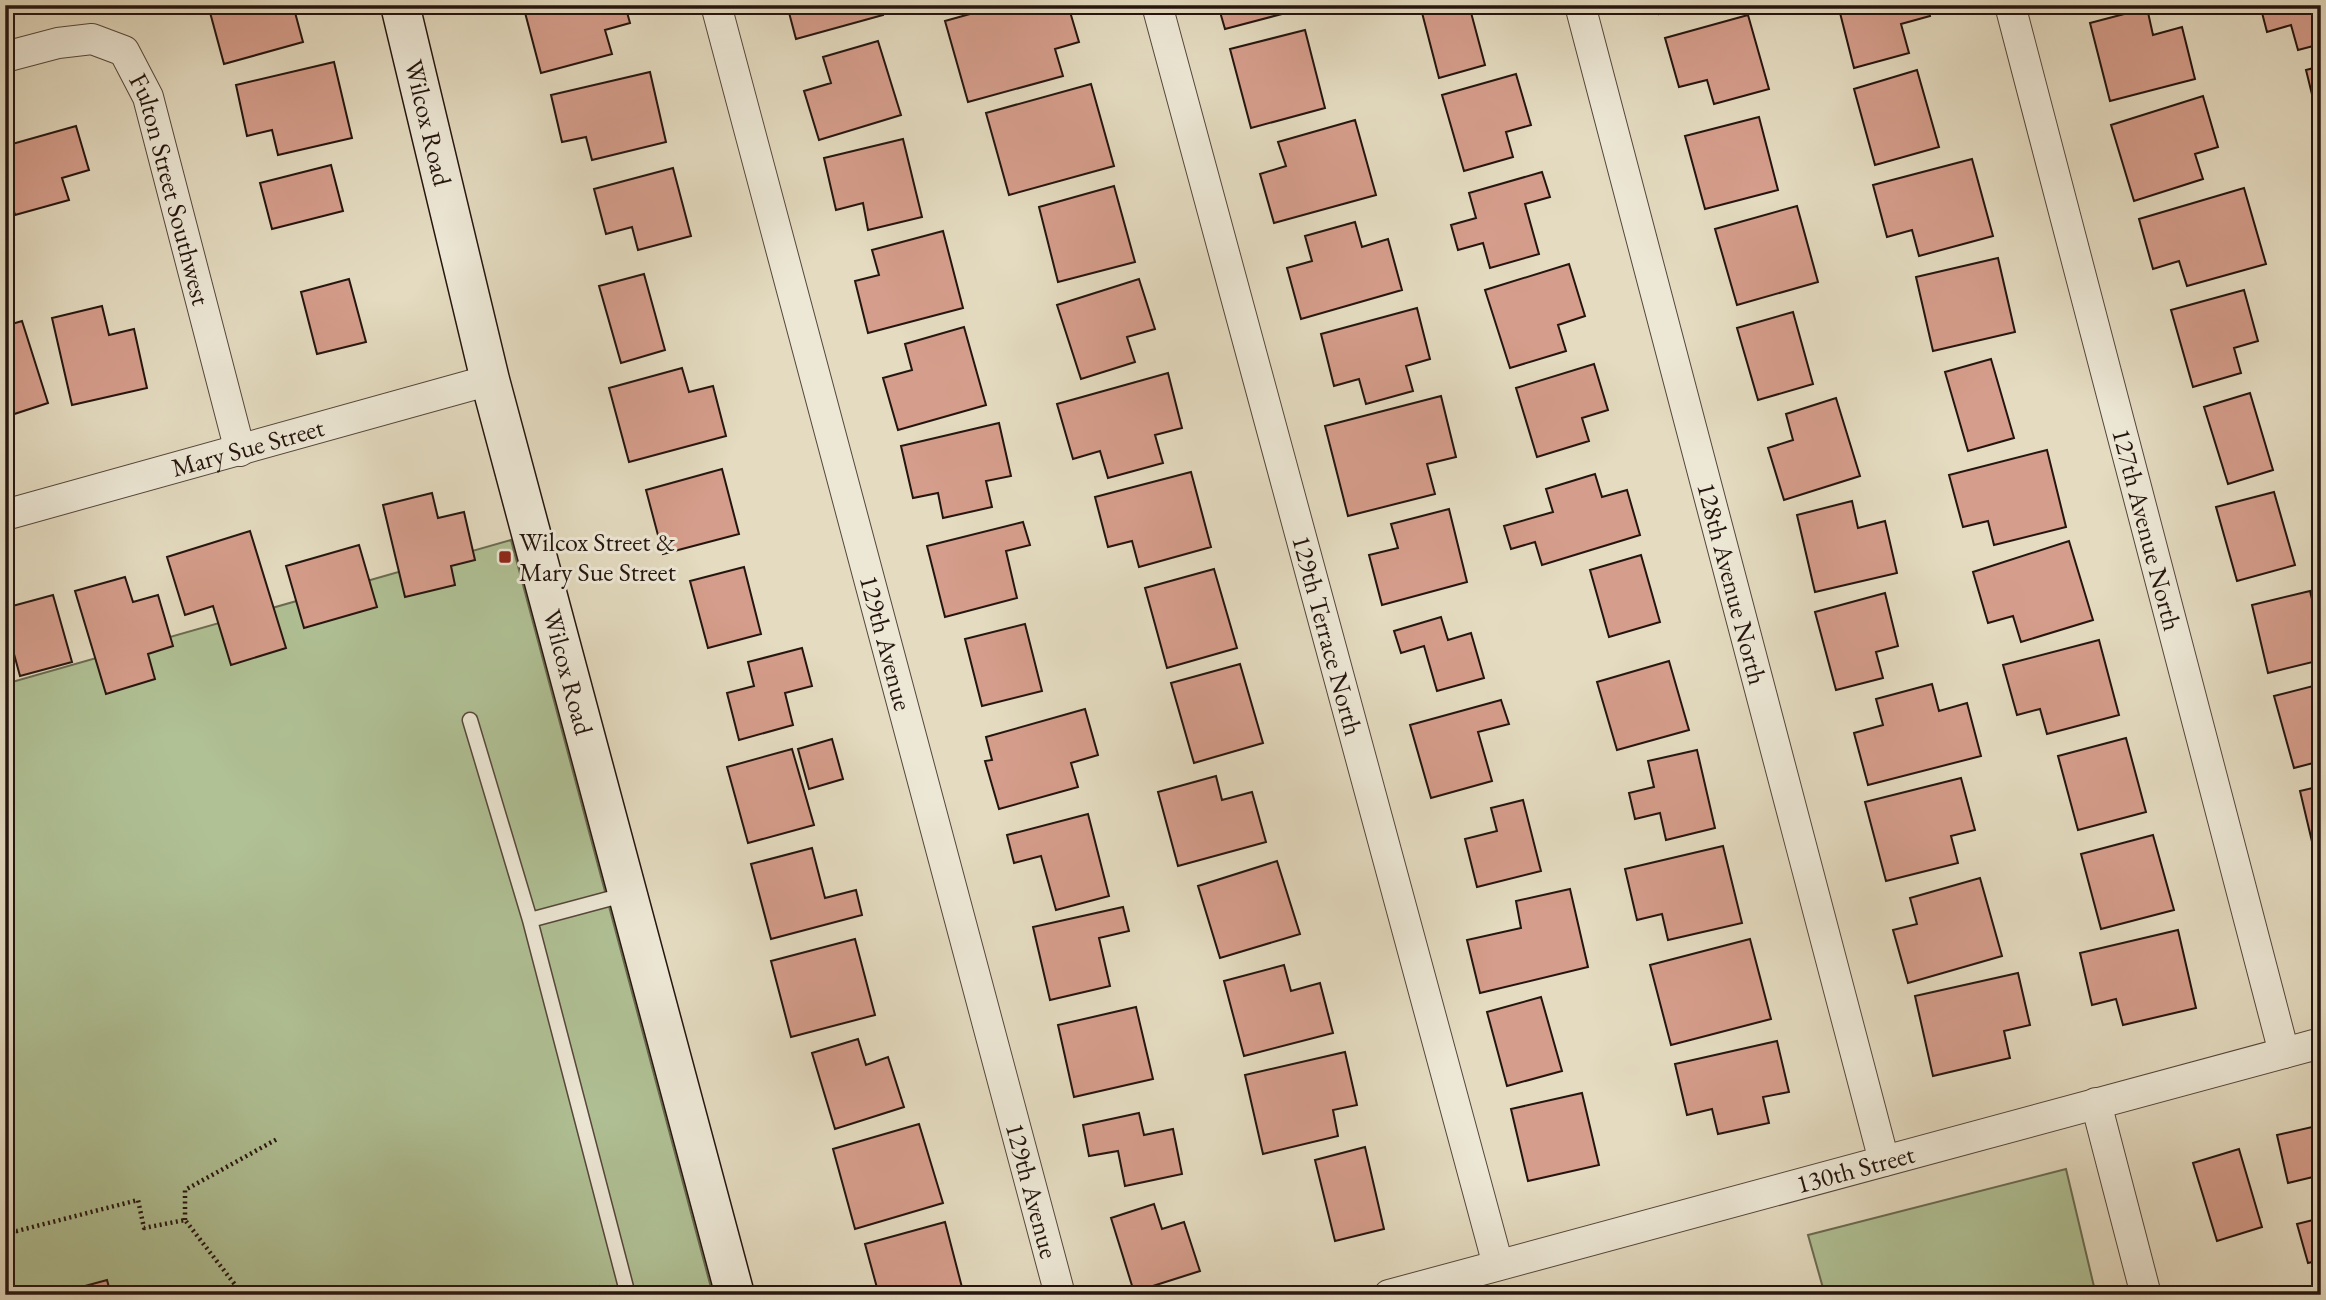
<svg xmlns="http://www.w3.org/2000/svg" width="2326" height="1300" viewBox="0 0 2326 1300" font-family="'EB Garamond',serif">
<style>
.green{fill:#b0c195;stroke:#6a6b52;stroke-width:2}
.building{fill:#d59d8b;stroke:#25150f;stroke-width:2}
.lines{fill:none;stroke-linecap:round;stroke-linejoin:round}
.lane-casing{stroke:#55463b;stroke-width:17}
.street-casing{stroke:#55463b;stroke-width:32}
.secondary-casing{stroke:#25150f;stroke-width:41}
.path{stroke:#25150f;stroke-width:4.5;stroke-dasharray:2 3.5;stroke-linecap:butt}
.lane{stroke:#ede8d6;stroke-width:14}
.street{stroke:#ede8d6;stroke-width:30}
.secondary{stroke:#ede8d6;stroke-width:38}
.poi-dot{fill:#8f2418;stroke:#ede8d6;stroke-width:2.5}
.labels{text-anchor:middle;stroke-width:6;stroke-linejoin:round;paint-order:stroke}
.street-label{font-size:26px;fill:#25150f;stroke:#ede8d6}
.poi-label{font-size:26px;fill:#25150f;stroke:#ede8d6;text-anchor:start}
</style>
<rect width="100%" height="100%" fill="#e4dbc0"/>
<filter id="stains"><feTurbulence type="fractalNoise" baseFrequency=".00286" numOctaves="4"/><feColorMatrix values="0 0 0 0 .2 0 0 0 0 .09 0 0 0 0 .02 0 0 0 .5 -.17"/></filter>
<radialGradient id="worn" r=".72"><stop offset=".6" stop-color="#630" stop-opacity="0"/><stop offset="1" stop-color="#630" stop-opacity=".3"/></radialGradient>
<path class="green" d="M511 540 713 1295H5V684Z
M2066 1169 2096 1295H1825L1808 1235Z"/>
<path class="building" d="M208 5H293L303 42 224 64Z
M523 5H625L630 23 605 30 612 54 541 73Z
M787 5H881L883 15 796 39Z
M1002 5H1068L1079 42 1055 49 1063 76 968 102 945 21Z
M1218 5H1316L1225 29Z
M1420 5H1469L1485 65 1439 78Z
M1656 5H1698L1659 14Z
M1838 5H1927L1930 16 1901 24 1909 53 1854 68Z
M2260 5H2321V44L2298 50 2291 25 2267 32Z
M2147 8 2153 35 2182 27 2195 79 2110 101 2090 23Z
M1748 15 1769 89 1714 104 1707 80 1679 87 1665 38Z
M1305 30 1325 108 1251 128 1230 49Z
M878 41 901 115 819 140 804 91 831 83 823 57Z
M334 62 352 138 278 155 272 130 247 136 236 85Z
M2321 66V131L2306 70Z
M1917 70 1939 147 1875 165 1854 89Z
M650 72 666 142 592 160 586 137 562 142 551 95Z
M1516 74 1531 125 1506 132 1513 157 1464 171 1442 95Z
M1091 84 1114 166 1009 195 986 113Z
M2203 96 2218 147 2195 154 2203 179 2134 201 2111 125Z
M1759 117 1778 190 1705 209 1685 136Z
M1355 120 1376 195 1274 223 1260 174 1286 166 1278 142Z
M76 126 89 170 62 178 69 200 15 215 5 180V146Z
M903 139 922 217 868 230 863 203 836 210 824 158Z
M1972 159 1993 236 1919 256 1912 230 1887 237 1873 185Z
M331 165 343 211 272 229 260 183Z
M673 168 691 236 638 250 632 227 606 234 594 189Z
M2321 168V196L2314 170Z
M1542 172 1550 197 1525 204 1539 254 1490 268 1483 243 1458 250 1451 225 1476 218 1469 193Z
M1114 186 1135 262 1058 282 1039 207Z
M2244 188 2266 264 2187 286 2179 261 2153 269 2139 219Z
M1797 206 1818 282 1737 305 1715 229Z
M1355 222 1362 247 1388 239 1402 290 1301 319 1287 268 1312 261 1305 236Z
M943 231 963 308 868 333 855 281 879 275 872 250Z
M1998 258 2015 332 1933 351 1916 277Z
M1569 264 1585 316 1558 325 1566 351 1510 368 1485 290Z
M644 274 665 350 621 363 599 286Z
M349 279 366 342 317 354 301 292Z
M1139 279 1155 329 1127 337 1135 362 1081 379 1057 305Z
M2244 290 2258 341 2234 348 2241 373 2193 387 2171 310Z
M102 306 109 335 134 329 147 388 72 405 52 318Z
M1417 308 1430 359 1406 366 1413 391 1366 404 1359 379 1334 386 1321 334Z
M1793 312 1813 384 1758 400 1737 328Z
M22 321 48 403 5 417V326Z
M964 327 986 405 898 430 883 378 912 370 905 344Z
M1991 359 2014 438 1968 451 1945 372Z
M1594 364 1608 410 1582 418 1589 441 1537 457 1516 388Z
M682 368 689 392 713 386 726 436 629 462 609 388Z
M1168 373 1182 428 1155 435 1163 463 1108 478 1100 451 1073 459 1057 404Z
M2250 393 2273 470 2228 484 2204 407Z
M1441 396 1456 457 1427 464 1435 494 1348 516 1325 426Z
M1836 398 1860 476 1784 500 1768 448 1793 440 1786 414Z
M999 423 1011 476 986 481 992 507 943 518 938 493 913 498 901 446Z
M2047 450 2066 527 1994 545 1988 521 1963 527 1949 475Z
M722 469 739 534 663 554 646 490Z
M1191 472 1211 547 1139 567 1132 541 1108 547 1095 497Z
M1595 474 1602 497 1627 490 1640 535 1542 565 1535 542 1511 549 1504 526 1553 512 1546 489Z
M2274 492 2295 565 2237 581 2216 507Z
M432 493 438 518 464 512 475 560 451 566 455 585 405 597 383 505Z
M1852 501 1858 528 1885 521 1897 573 1815 592 1797 515Z
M1449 509 1467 582 1382 605 1369 555 1398 548 1391 524Z
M1023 522 1030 545 1006 551 1017 598 945 617 927 546Z
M250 531 286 648 231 665 213 606 185 615 167 557Z
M2069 541 2093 620 2021 642 2013 616 1988 623 1973 572Z
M359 545 377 607 304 628 286 566Z
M1641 555 1660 622 1609 637 1590 570Z
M744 567 761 634 708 648 690 581Z
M1214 569 1237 648 1167 668 1145 588Z
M125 577 133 602 158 595 173 646 148 654 155 679 106 694 75 591Z
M2310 591 2321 636V660L2268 673 2252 605Z
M1885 593 1898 646 1876 652 1883 678 1836 690 1815 612Z
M53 595 72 662 20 676 14 654 5 657V608Z
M1441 617 1448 640 1471 633 1484 678 1437 691 1424 646 1401 653 1394 631Z
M1025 624 1042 691 982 706 965 639Z
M2099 640 2119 715 2047 734 2040 709 2017 715 2003 665Z
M802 648 812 686 785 693 793 725 739 740 727 693 754 686 748 662Z
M1669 661 1689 730 1617 750 1597 682Z
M1240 664 1263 743 1194 763 1171 683Z
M1932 684 1939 711 1967 703 1981 756 1868 785 1854 733 1883 725 1876 699Z
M2321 684V761L2294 768 2274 696Z
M1501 700 1509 724 1478 732 1492 781 1431 798 1410 725Z
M1085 709 1098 755 1071 763 1078 787 999 809 985 761 992 760 986 737Z
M2126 738 2146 812 2078 830 2058 756Z
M832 739 843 779 809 789 798 749Z
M792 749 814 825 748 843 727 767Z
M1697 750 1715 828 1666 840 1660 813 1635 819 1629 793 1654 787 1648 761Z
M1216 776 1222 800 1252 792 1266 842 1178 866 1158 792Z
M1961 778 1975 830 1951 836 1958 863 1886 881 1865 802Z
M2321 786V866L2318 867 2300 791Z
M1523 800 1541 871 1477 887 1465 839 1497 831 1491 808Z
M1088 814 1109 896 1056 910 1041 856 1014 863 1007 835Z
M2153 835 2174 910 2101 929 2081 854Z
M1723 846 1742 923 1668 940 1662 914 1637 920 1625 869Z
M812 848 825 898 856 890 862 915 771 939 751 864Z
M1277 861 1300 934 1220 958 1198 886Z
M1980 878 2002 956 1908 983 1893 930 1917 924 1910 898Z
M1570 889 1588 967 1480 993 1467 940 1521 928 1516 901Z
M1123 907 1129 931 1099 938 1110 986 1050 1000 1033 927Z
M2178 930 2196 1008 2123 1025 2116 999 2092 1005 2080 953Z
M855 939 875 1015 791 1037 771 961Z
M1750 939 1771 1019 1671 1045 1650 965Z
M1284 965 1291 991 1320 983 1333 1033 1244 1056 1224 981Z
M2018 973 2030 1025 2004 1031 2010 1058 1933 1076 1915 996Z
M1541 997 1562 1071 1507 1086 1487 1012Z
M1136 1007 1153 1079 1074 1097 1058 1025Z
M858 1039 866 1065 888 1057 904 1107 835 1129 812 1053Z
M1777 1041 1789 1092 1763 1097 1769 1123 1718 1134 1712 1109 1687 1115 1675 1064Z
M1345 1052 1357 1105 1333 1110 1338 1136 1263 1154 1245 1075Z
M1582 1093 1599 1165 1528 1181 1511 1109Z
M1139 1113 1144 1135 1173 1129 1182 1174 1125 1186 1118 1151 1089 1156 1083 1125Z
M919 1124 943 1203 855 1229 833 1149Z
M2321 1125V1201H2319L2313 1177 2288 1183 2277 1135Z
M1365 1147 1384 1229 1335 1241 1315 1160Z
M2239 1149 2262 1227 2217 1241 2193 1163Z
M1154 1204 1162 1229 1184 1222 1200 1271 1134 1292 1111 1218Z
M2321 1218V1260L2308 1263 2297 1224Z
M945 1222 964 1295H879L865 1244Z
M107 1280 111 1295H52Z"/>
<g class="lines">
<defs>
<path id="lane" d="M470 720 530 920 628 1295
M530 920 627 894"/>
<g id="street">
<path id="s1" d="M716 5 1060 1295"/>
<path id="s2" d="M1157 5 1498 1265"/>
<path id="s3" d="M1580 5 1884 1161"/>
<path id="s4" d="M2010 5 2284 1053"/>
<path id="s5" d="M5 57 58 43 92 39 124 51 148 97 240 451"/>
<path id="s6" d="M5 515 490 380"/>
<path d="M2096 1103 2146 1295"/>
<path id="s7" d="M1389 1295 2321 1043"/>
</g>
<g id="secondary">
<path id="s8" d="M400 5 490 380 735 1295"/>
</g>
</defs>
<use href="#lane" class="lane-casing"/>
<use href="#street" class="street-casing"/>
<use href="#secondary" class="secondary-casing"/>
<path class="path" d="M185 1220V1190L279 1138
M5 1230 17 1231 138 1200 144 1228 185 1220 243 1295
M573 1295 600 1287"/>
<use href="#lane" class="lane"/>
<use href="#street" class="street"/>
<use href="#secondary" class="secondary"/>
</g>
<rect class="poi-dot" x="498" y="550" width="14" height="14" rx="3.5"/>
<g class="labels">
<g class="street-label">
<text dy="9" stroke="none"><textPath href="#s8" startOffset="121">Wilcox Road</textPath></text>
<text dy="9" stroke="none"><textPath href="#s5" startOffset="270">Fulton Street Southwest</textPath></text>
<text dy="9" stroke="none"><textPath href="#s6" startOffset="252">Mary Sue Street</textPath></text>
<text dy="9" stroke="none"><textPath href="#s4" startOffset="542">127th Avenue North</textPath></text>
<text dy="9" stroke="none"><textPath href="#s3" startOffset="598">128th Avenue North</textPath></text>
<text dy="9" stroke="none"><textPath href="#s2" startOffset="653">129th Terrace North</textPath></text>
<text dy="9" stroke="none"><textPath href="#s1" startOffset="660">129th Avenue</textPath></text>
<text dy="9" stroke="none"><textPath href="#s8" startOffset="688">Wilcox Road</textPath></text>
<text dy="9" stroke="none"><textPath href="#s7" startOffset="483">130th Street</textPath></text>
<text dy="9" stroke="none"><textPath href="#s1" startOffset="1227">129th Avenue</textPath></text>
</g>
<g class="poi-label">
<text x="519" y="551">Wilcox Street &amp;<tspan x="519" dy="30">Mary Sue Street</tspan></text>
</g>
</g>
<rect width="2326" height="1300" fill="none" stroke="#e4dbc0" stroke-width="28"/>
<rect x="7" y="7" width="2312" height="1286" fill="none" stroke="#25150f" stroke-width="3.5"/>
<rect x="14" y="14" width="2298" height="1272" fill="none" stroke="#25150f" stroke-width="2"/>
<rect width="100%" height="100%" filter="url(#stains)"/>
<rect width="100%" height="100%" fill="url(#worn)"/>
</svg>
